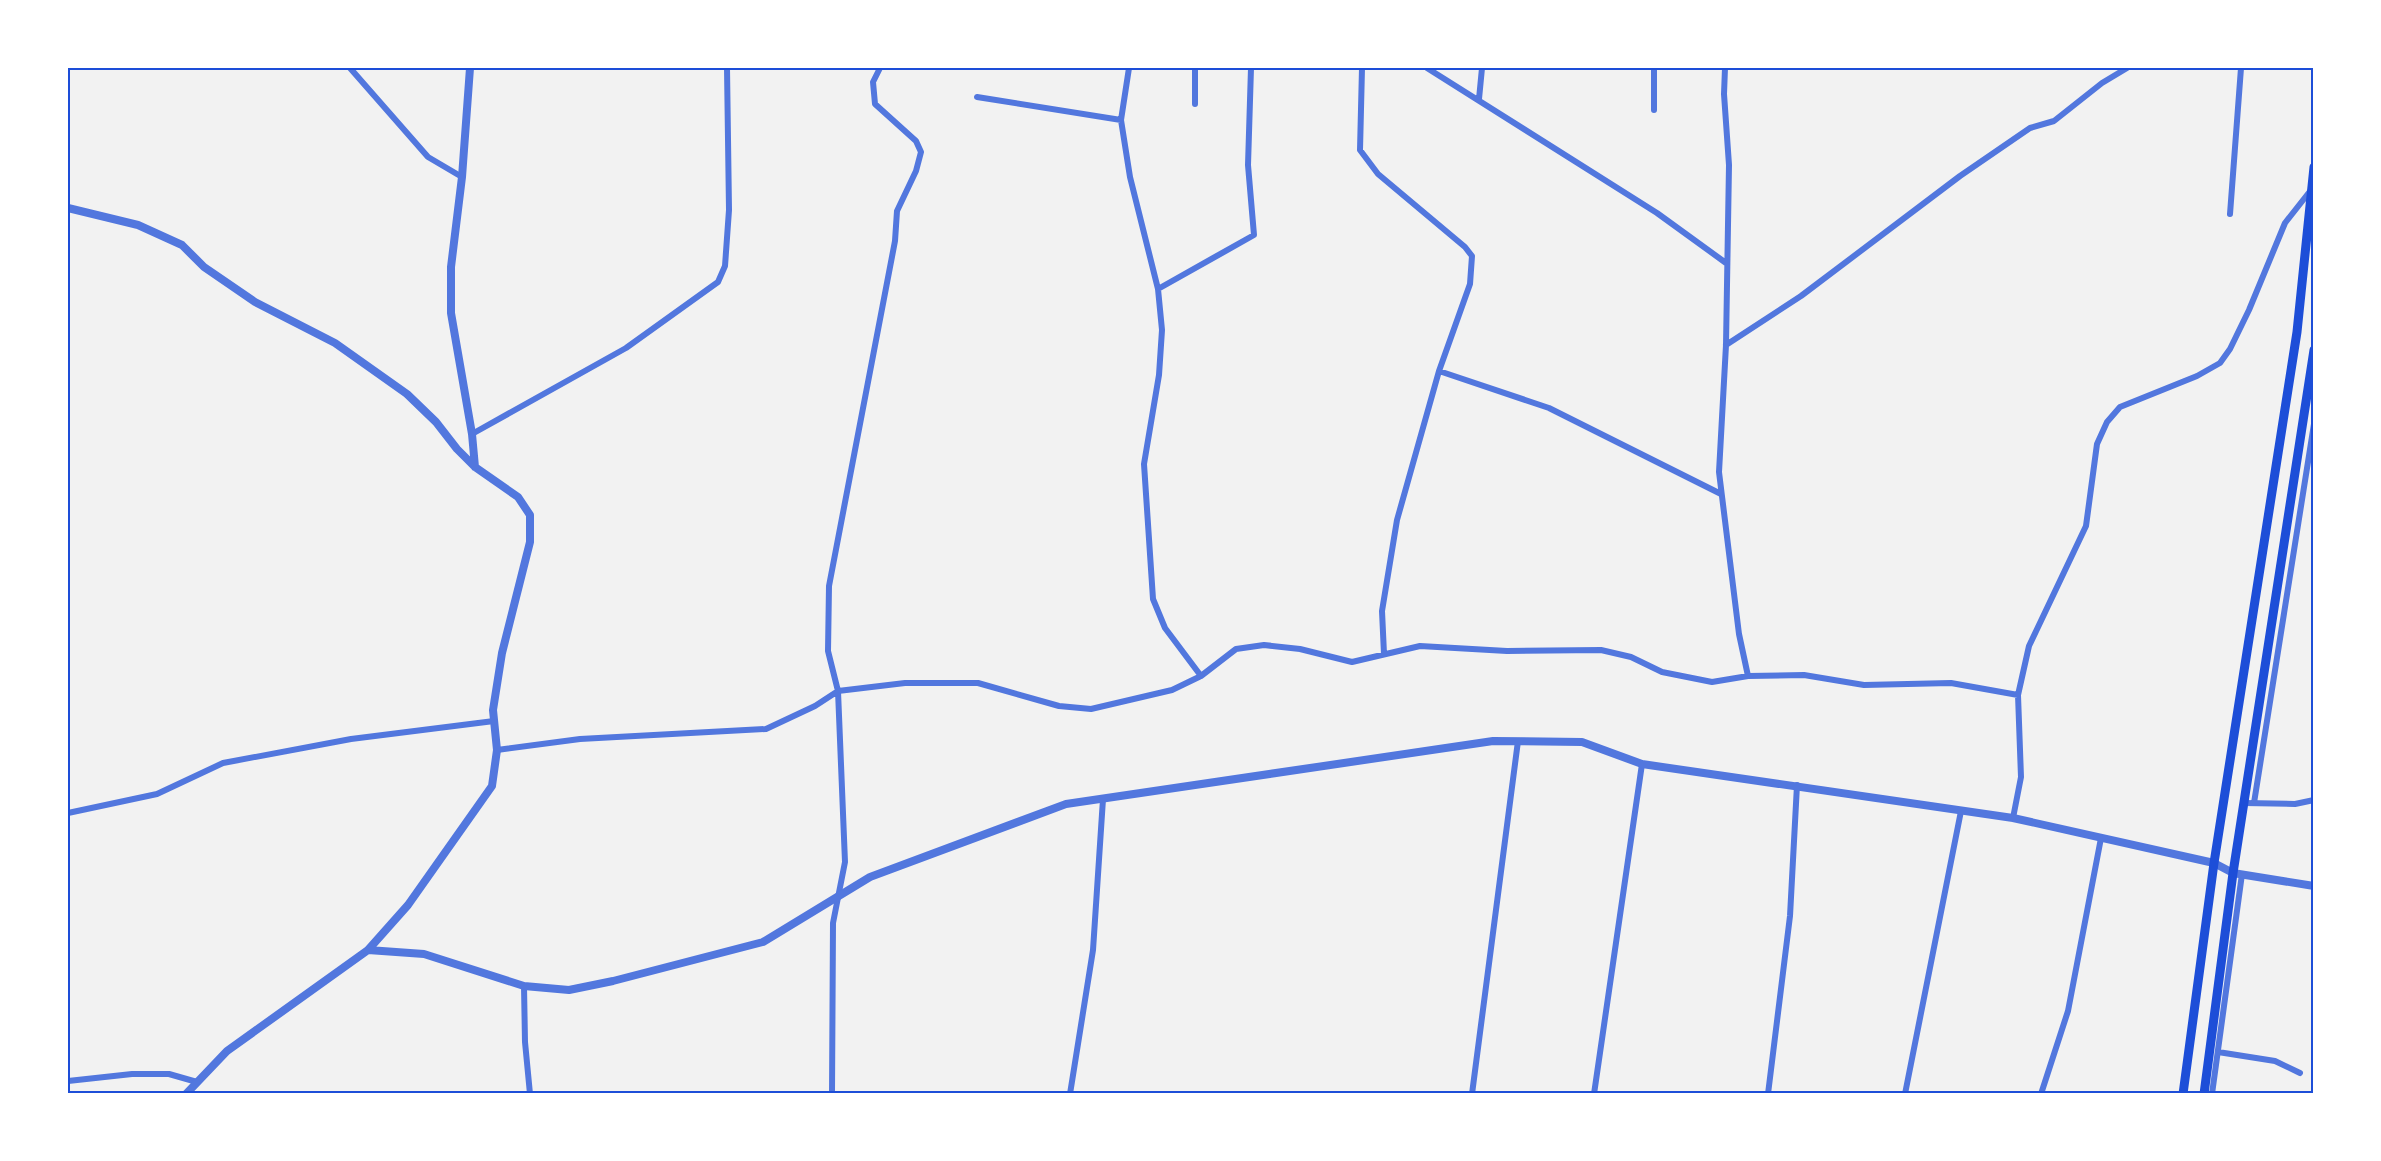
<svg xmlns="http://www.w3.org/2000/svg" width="2381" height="1161" viewBox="0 0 2381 1161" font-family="Montserrat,sans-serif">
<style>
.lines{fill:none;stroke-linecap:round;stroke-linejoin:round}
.minor{stroke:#5277de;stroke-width:6}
.tertiary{stroke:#5277de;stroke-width:8}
.secondary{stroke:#1d4ed8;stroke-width:9}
.neatline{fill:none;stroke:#1d4ed8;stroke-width:2}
</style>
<rect width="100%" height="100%" fill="#f2f2f2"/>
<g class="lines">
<path class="minor" d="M350 68 428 157 462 177
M1129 68 1121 120 1130 177 1158 289 1162 330 1159 375 1144 464 1153 599 1165 628 1201 676
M1195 68V104
M1362 68 1360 150 1378 174 1465 247 1472 256 1470 284 1439 371 1397 520 1382 611 1384 654
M1427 68 1657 213 1726 263
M1654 68V110
M1725 68 1724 94 1729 165 1726 345 1719 472 1739 634 1748 676
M977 97 1121 120
M1479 99 1482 68
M2230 214 2241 68
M1158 289 1254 235 1248 165 1251 68
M1726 345 1801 296 1960 176 2030 128 2054 121 2102 83 2127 68
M1439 371 1549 408 1721 494
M472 434 626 348 718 282 725 266 729 210 727 68
M497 750 580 739 766 729 815 706 838 691 905 683H978L1059 706 1091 709 1172 690 1201 676 1236 649 1264 645 1300 649 1352 662 1420 646 1507 651 1601 650 1631 657 1662 672 1712 682 1748 676 1804 675 1864 685 1951 683 2018 695
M2244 803 2295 804 2314 800
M2254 803 2314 424
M68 813 157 794 223 763 351 739 494 721
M2013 818 2021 777 2018 695 2029 646 2086 526 2097 444 2107 422 2120 407 2197 376 2220 363 2230 349 2249 310 2285 223 2311 190
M524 986 525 1042 530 1094
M2218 1052 2275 1061 2300 1073
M68 1081 132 1074H169L197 1082
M832 1094 833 923 845 862 838 691 828 651 829 586 895 241 897 211 916 171 921 152 916 141 875 104 873 82 880 68
M1070 1094 1093 950 1103 799
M1472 1094 1518 741
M1594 1094 1642 764
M1768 1094 1790 916 1797 785
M1905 1094 1961 811
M2041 1094 2068 1011 2101 838
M2212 1094 2242 874"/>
<path class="tertiary" d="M470 68 462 177 451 267V313L472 434 475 467
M68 208 138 225 182 245 204 267 255 302 335 343 407 394 436 422 457 449 475 467 518 497 530 515V542L502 653 493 710 497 750 492 786 408 905 368 950 227 1051 186 1094
M368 950 424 954 524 986 569 990 613 981 763 942 870 877 1066 804 1493 741 1582 742 1642 764 2013 818 2214 863 2233 873 2314 886"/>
<path class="secondary" d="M2183 1094 2214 863 2297 332 2314 167
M2204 1094 2233 873 2314 350"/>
</g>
<rect width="2381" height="1161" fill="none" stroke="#ffffff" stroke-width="138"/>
<rect x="69" y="69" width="2243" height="1023" class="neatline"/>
</svg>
